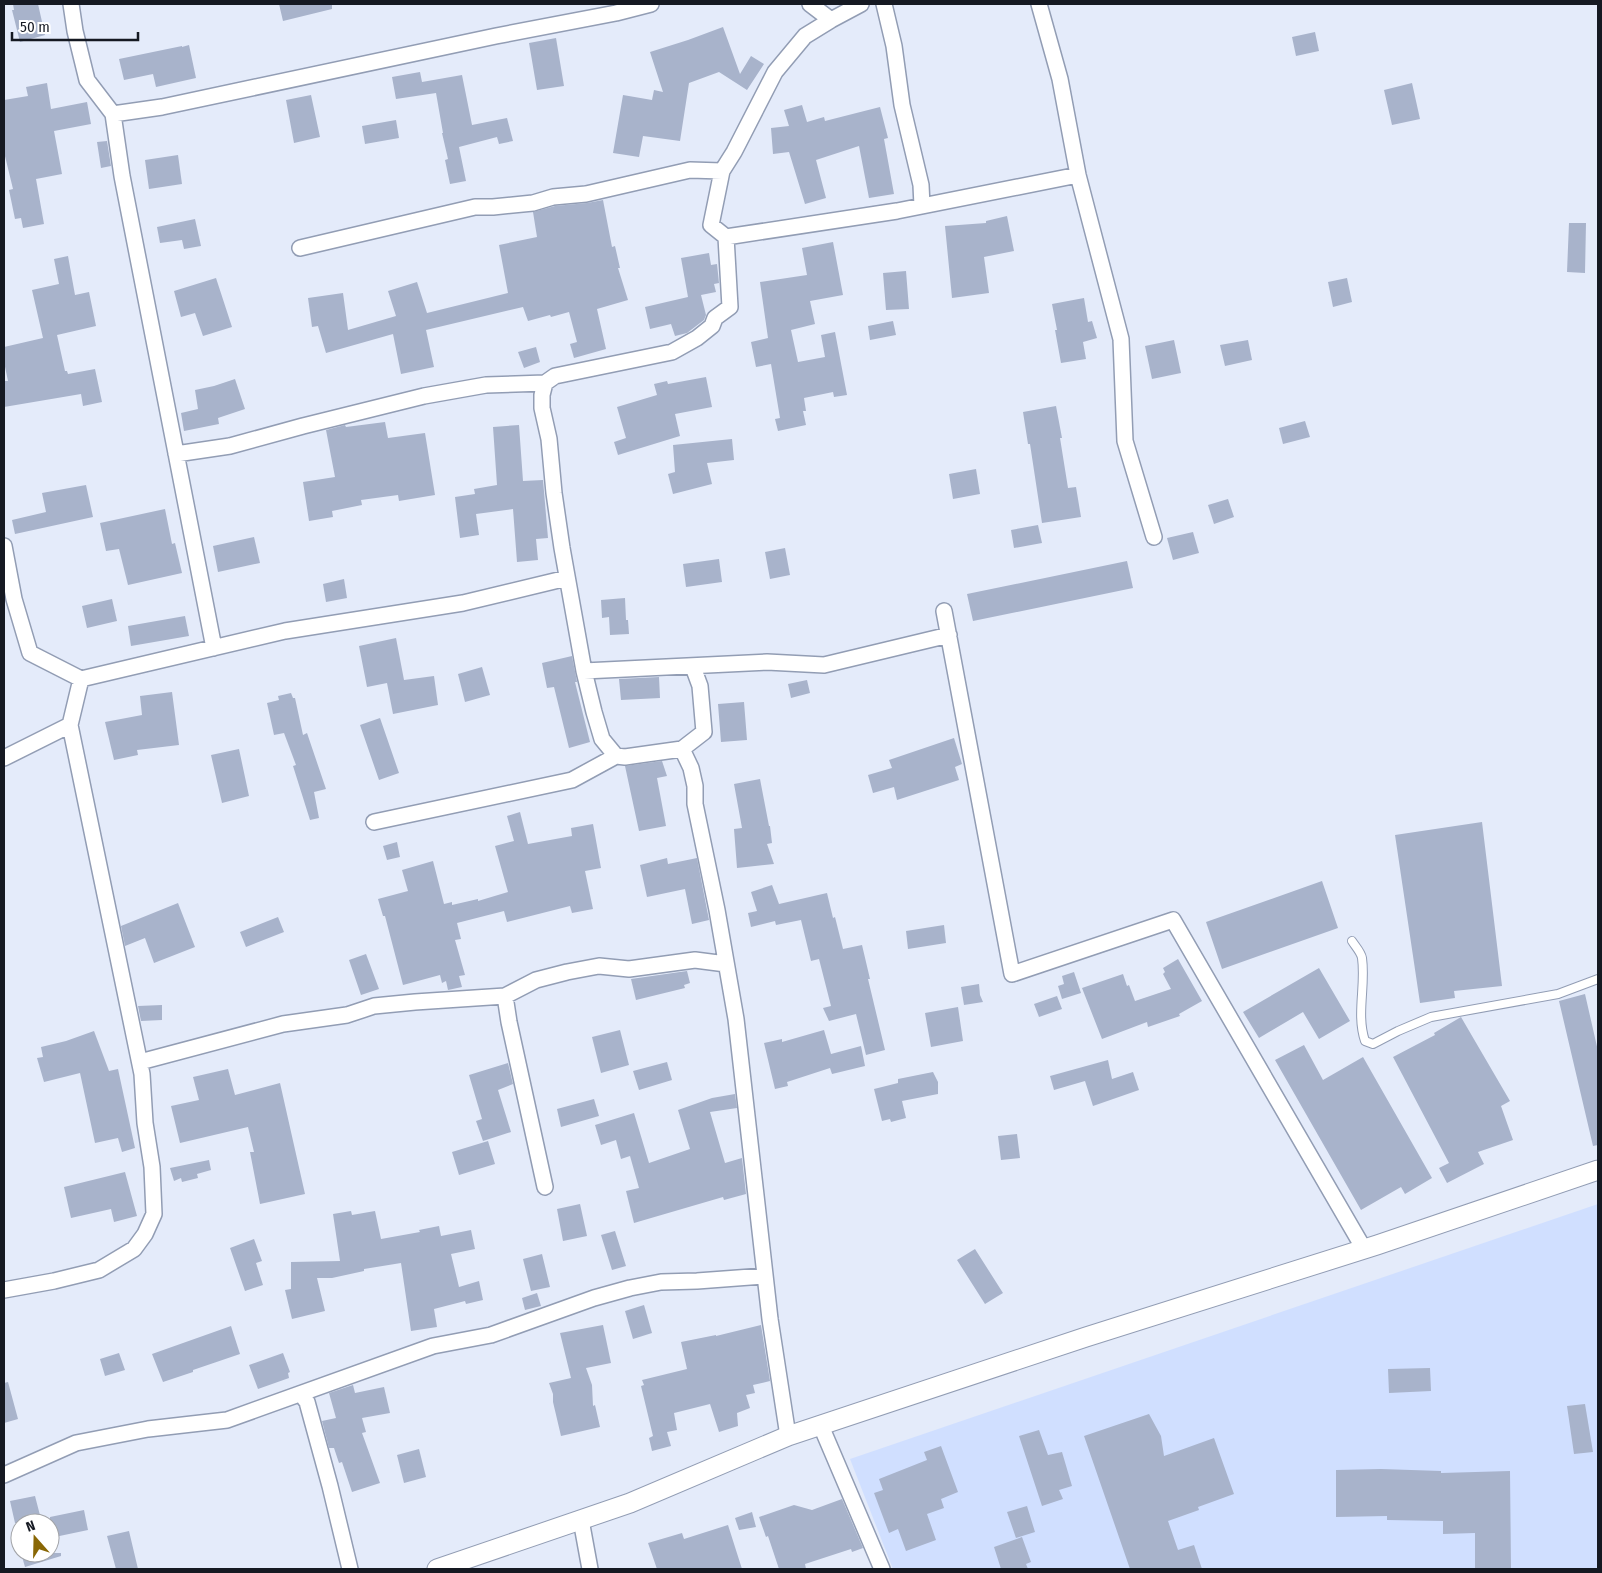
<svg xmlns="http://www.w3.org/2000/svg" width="1602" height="1573" viewBox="0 0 1602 1573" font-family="'Fira Sans Condensed',sans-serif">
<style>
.built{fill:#d0dfff}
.building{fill:#a8b3cb}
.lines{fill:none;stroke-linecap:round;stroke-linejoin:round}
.service-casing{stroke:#929db4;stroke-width:10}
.minor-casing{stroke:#929db4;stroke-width:18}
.tertiary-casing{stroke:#929db4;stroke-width:21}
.service{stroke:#fff;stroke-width:8}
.minor{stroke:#fff;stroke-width:15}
.tertiary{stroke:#fff;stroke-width:19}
</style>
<rect width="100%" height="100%" fill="#e4ebfa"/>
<path class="built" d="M1598 1204V1569H893L850 1459Z"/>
<path class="building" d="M13 4H38L45 35 20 42 12 10H14Z
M279 4H332V9L283 21Z
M723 27 740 74 751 56 764 64 747 90 719 72 689 83 680 141 643 136 639 157 613 153 623 95 652 100 654 90 663 92 650 52 688 40Z
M1315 32 1319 51 1296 56 1292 37Z
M556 38 564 86 537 90 529 43Z
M189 45 196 78 156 87 153 74 124 80 119 59 182 46V47Z
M420 72 422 82 462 75 472 125 507 118 513 141 499 144 497 137 459 147 466 181 450 184 445 160 448 159 442 133H443L436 93 396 99 392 77Z
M47 83 51 109 87 102 91 124 54 131 62 174 36 179 44 224 23 228 21 218 15 219 9 190 13 189 4 152V100L28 96 26 87Z
M1412 83 1420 119 1392 125 1384 90Z
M311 95 320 137 294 143 286 100Z
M802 105 807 122 824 117 825 121 880 107 888 138 884 139 894 194 869 198 859 146 816 160 826 198 805 204 789 152 773 154 771 128 789 126 784 110Z
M396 120 399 138 365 144 362 126Z
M107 141 111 166 101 168 97 142Z
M178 155 182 184 149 189 145 160Z
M603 200 612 247 615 246 620 268H618L628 300 597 309 606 349 574 358 570 344 577 342 569 312 551 317 550 315 528 321 523 307 426 330 434 367 401 374 393 334 326 353 318 326 312 327 308 298 343 293 348 330 396 316 388 291 417 282 427 313 508 293 499 245 537 237 533 212 555 206 587 203Z
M1007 216 1014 251 984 257 989 293 952 298 945 226 986 223V221Z
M195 219 201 246 184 249 182 240 160 243 157 227Z
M1569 223H1586L1585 273 1567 272Z
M833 242 843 295 810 301 815 324 791 330 798 362 825 357 821 335 835 332 847 395 834 397 833 392 804 398 806 411H803L806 425 778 431 775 419 780 418 771 364 756 367 751 342 768 338 760 282 807 275 802 248Z
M709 253 711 265 717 264 719 283 714 284 716 292 701 295 706 315 704 320 687 333 675 336 671 324 650 329 645 307 688 297 681 258Z
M68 256 75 295 89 292 96 326 57 335 65 371H67L68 374 95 369 102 402 83 406 81 394 4 407V381H8L4 362V347L43 338 32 290 59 284 54 259Z
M906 271 909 309 886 310 883 273Z
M216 278 232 327 203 336 195 313 181 317 174 291Z
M1347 278 1352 302 1333 307 1328 282Z
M1084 298 1088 322 1092 321 1097 338 1083 342 1086 359 1061 363 1055 330H1057L1052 304Z
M893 321 896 335 870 340 868 326Z
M1174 340 1181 373 1152 379 1145 346Z
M1248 340 1252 360 1225 366 1220 345Z
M536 347 540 362 524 368 518 352Z
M706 377 712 407 675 414 680 436 618 455 614 442 626 438 617 407 657 395 654 384 667 381 668 384Z
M235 379 245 409 218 418 219 424 184 431 181 413 198 409 195 390 214 386Z
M1056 406 1062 438H1060L1068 488 1076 487 1081 517 1042 523 1030 444H1028L1023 412Z
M1305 421 1310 437 1283 444 1279 428Z
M385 422 388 438 425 433 435 495 399 501 398 495 361 500 362 505 332 511 333 517 309 521 303 482 335 477 326 430 345 425 346 427Z
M519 425 523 481 543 480 548 538 536 539 538 560 517 562 513 509 476 514 479 535 460 538 455 497 475 494 474 489 497 485 493 427Z
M732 439 734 460 707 463 712 484 673 494 668 474 675 472 673 445Z
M976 469 980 494 953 499 949 474Z
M86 485 93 517 15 534 12 520 46 512 42 493Z
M1228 499 1234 517 1214 524 1208 505Z
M165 509 172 544 175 543 182 573 128 585 119 549 106 551 100 523Z
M1038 525 1042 543 1014 548 1011 530Z
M1193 532 1199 553 1173 560 1167 538Z
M254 537 260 563 218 572 213 546Z
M785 548 790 575 770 579 765 552Z
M719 559 722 582 686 587 683 564Z
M1127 561 1133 588 973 621 967 594Z
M344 579 347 598 326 602 323 584Z
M625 598 626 620H628L629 634 610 635 609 617 602 618 601 600Z
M112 599 117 621 87 628 82 606Z
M185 616 189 636 131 646 128 626Z
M396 638 404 680 434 676 438 705 393 714 387 683 367 687 359 646Z
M572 656 577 682H575L590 742 569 748 554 687 547 688 542 663Z
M482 667 490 695 465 702 458 674Z
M659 677 660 698 621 700 619 679Z
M807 680 810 693 791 698 788 684Z
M172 692 179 745 137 750 138 755 114 760 105 722 142 715 140 696Z
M291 693 293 698H295L303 735 307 733 326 789 314 792 319 818 310 820 293 766 296 765 284 733 274 735 267 703 279 700 278 696Z
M744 702 747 740 721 742 718 704Z
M380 718 399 773 379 780 360 725Z
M954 738 962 764 955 767 959 780 897 800 894 787 873 793 868 775 892 768 889 760Z
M239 749 249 796 222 803 211 755Z
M662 761 667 776 657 778 666 826 639 831 625 766Z
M760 779 769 826H770L772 843 767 844 774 864 737 868 734 829 742 828 734 784Z
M520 812 528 844 572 836 571 828 593 824 601 868 585 871 593 909 572 913 570 906 507 922 504 911 457 923 461 939 455 940 465 975 459 976 462 987 448 990 446 981 442 983 440 975 403 985 385 916H383L378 899 408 891 402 870 433 861 444 904 452 902V905L478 899V901L508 892 495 846 514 841 507 816Z
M1482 822 1502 986 1454 991 1455 998 1420 1003 1395 835Z
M397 842 400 857 387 860 383 846Z
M667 858 668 864 697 858 709 920 692 924 685 889 647 897 640 865Z
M1322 881 1338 928 1222 969 1206 922Z
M772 885 779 904 827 893 833 918 835 917 843 949 862 945 870 979H868L885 1050 866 1055 856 1014 829 1021 823 1008 831 1006 819 959 811 961 801 920 776 925 775 921 751 927 748 913 757 911 751 892Z
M178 903 195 947 154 963 145 938 125 946 121 926Z
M278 917 284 932 246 947 240 932Z
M944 925 946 943 908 949 906 931Z
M366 954 379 989 361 995 349 960Z
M1178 959 1202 1001 1179 1014 1180 1016 1148 1027 1147 1022 1102 1039 1082 988 1123 974 1127 986 1129 985 1135 1001 1171 989 1163 974 1165 972 1163 968Z
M1319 968 1350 1021 1319 1039 1303 1012 1259 1038 1243 1012Z
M687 971 690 983 684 985 685 988 636 1000 631 979Z
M1074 972 1081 993 1062 999 1058 986 1064 984 1062 976Z
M979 984 980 995 983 1002 964 1005 961 987Z
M1585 994 1598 1051V1145L1593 1146 1559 1001Z
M1057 996 1062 1009 1039 1017 1034 1004Z
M162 1005V1020L141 1021 138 1006Z
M958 1007 963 1041 931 1047 925 1013Z
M1461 1017 1510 1101 1501 1106 1513 1140 1478 1152 1484 1164 1447 1183 1439 1168 1449 1163 1393 1057 1435 1035 1434 1033Z
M620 1030 629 1065 601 1073 592 1037Z
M824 1030 831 1054 861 1046 865 1066 832 1074 830 1068 787 1082 788 1086 775 1089 764 1043 782 1039V1042Z
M94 1031 109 1071 118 1069 135 1148 122 1152 118 1138 95 1143 80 1073 44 1082 37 1058 43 1057 41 1047 66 1041Z
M1304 1045 1323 1080 1363 1057 1432 1178 1405 1194 1401 1187 1361 1210 1275 1060Z
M1108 1060 1112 1079 1133 1072 1139 1090 1093 1106 1085 1081 1054 1090 1050 1076Z
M667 1062 672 1080 639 1090 633 1071Z
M508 1063 513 1084 498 1090 511 1132 483 1141 476 1121 482 1119 469 1075Z
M228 1069 235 1095 280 1083 305 1194 260 1204 250 1152H254L248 1127 180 1143 171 1106 199 1100 193 1077Z
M933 1072 938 1082V1094L902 1101 906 1118 891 1122 890 1119 882 1121 874 1089 898 1083V1079Z
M735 1094 737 1108 710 1112 725 1163 742 1158 746 1194 724 1200 723 1197 634 1223 626 1191 639 1188 630 1156 621 1159 616 1140 601 1145 595 1125 634 1113 649 1163 690 1149 678 1110 712 1098Z
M594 1099 599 1116 561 1127 557 1109Z
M1017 1134 1020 1158 1001 1160 998 1136Z
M488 1141 495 1164 459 1175 452 1152Z
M209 1160 211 1170 197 1174 198 1178 182 1182 181 1178 174 1181 170 1168Z
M125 1172 137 1216 114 1222 111 1209 71 1218 64 1187Z
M580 1204 587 1236 563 1241 557 1209Z
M351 1211 352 1215 375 1211 381 1239 420 1232 419 1230 439 1226 441 1236 471 1230 475 1249 451 1254 459 1287 479 1281 483 1300 466 1304 465 1301 434 1309 437 1327 411 1331 401 1263 364 1269V1271L332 1278H317L325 1311 292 1319 285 1290 291 1289V1262L340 1261 333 1214Z
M615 1231 626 1266 612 1270 601 1235Z
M254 1239 262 1261 256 1263 263 1285 245 1291 230 1248Z
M975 1249 1003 1293 985 1304 957 1260Z
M542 1254 550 1287 531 1291 523 1259Z
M537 1293 541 1306 525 1310 522 1298Z
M644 1305 652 1333 633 1339 625 1311Z
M603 1325 611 1363 586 1368 592 1385 593 1406 595 1405 600 1427 561 1436 553 1402V1394L549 1383 571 1378 560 1333Z
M761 1325 770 1381 753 1385 755 1393 746 1395 750 1408 737 1413 738 1426 719 1432 710 1404 674 1413 677 1430 667 1432 671 1446 652 1451 649 1438 653 1436 641 1386 644 1385 642 1380 687 1369 681 1342 716 1335V1336Z
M231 1326 240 1354 193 1370V1372L163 1382 152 1354Z
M119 1353 125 1370 105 1376 100 1359Z
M283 1353 290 1372 288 1373 289 1378 258 1389 249 1365Z
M1430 1368 1431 1391 1389 1393 1388 1369Z
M8 1382 18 1419 4 1423V1383Z
M353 1385 355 1393 384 1387 390 1413 362 1418 366 1432 362 1433 380 1483 352 1492 342 1462 339 1463 334 1448H329L322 1421 336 1418 329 1393Z
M1585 1404 1593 1452 1574 1454 1567 1406Z
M1149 1414 1161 1436 1164 1456 1214 1438 1234 1494 1198 1507 1199 1510 1168 1521 1178 1550 1194 1545 1202 1569H1130L1084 1436Z
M1039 1430 1048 1455 1062 1452 1072 1486 1059 1490 1063 1499 1042 1506 1019 1436Z
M941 1446 958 1492 941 1499 944 1508 927 1514 936 1540 906 1551 898 1529 889 1533 874 1493 883 1490 879 1479 927 1460 924 1452Z
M419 1449 426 1477 404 1483 397 1455Z
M1381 1469 1441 1471V1473L1510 1471 1511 1569H1475V1533L1443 1534V1521L1387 1520V1516L1336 1517V1470Z
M35 1496 42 1523H15L10 1501Z
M842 1499 863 1548 852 1552 851 1549 805 1564 806 1569H779L768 1536 766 1537 759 1517 794 1505 812 1510Z
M1027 1506 1035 1532 1016 1538 1007 1512Z
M84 1510 88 1530 50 1538V1517Z
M752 1512 756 1527 739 1530 735 1518Z
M728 1525 742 1569H657L648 1543 682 1533 684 1539Z
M129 1531 138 1569H116L107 1536Z
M1022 1537 1031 1562 1026 1564 1028 1569H1001L994 1547Z
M21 1553H61V1556L25 1567Z"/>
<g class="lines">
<defs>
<path id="service" d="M1352 941C1355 946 1361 952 1362 958 1366 986 1356 1014 1365 1041L1373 1044 1398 1031 1431 1017 1558 994 1598 979"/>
<path id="minor" d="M71 4 75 31 87 80 113 114 122 176 214 648
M810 4 831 20
M884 4 894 46 902 105 921 185 922 206
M1039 4 1060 79 1078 175 1090 221 1121 339 1125 441 1154 537
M113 114 162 107 496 36 616 13 651 4
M726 237 897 211 1078 175
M300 248 475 207H493L533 203 553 197 586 194 690 170 722 171
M176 454 230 446 303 426 424 396 486 385 545 383
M4 546 14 599 30 653 81 679 285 631 463 603 567 578
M944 611 1012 974 1173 920 1364 1249
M584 671 767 662 824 665 949 635
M682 749 704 732 700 686 693 667
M616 756 602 739 594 712 584 671 562 548 554 493 549 439 542 408V395L545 383 555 376 672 352 697 338 712 326 715 318 730 307 726 237 711 225 722 171 734 152 775 72 805 36 831 20 861 4
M4 758 70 725
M374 822 572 780 616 756 625 757 682 749 691 768 695 786V804L717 910 736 1019 770 1319 788 1436
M505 996 509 1022 545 1187
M140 1062 283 1024 347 1015 374 1006 415 1002 505 996 536 980 567 972 599 966 629 969 695 960 726 964
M4 1290 54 1281 99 1270 134 1249 145 1234 154 1214 152 1167 145 1123 142 1074 70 725 81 679
M301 1394 307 1402 330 1486 350 1569
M821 1426 882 1569
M4 1475 76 1443 148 1429 227 1420 433 1346 491 1335 594 1298 630 1288 661 1282 697 1281 765 1276
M581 1520 590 1569"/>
<path id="tertiary" d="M437 1569 630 1503 788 1436 1086 1337 1377 1245 1598 1170"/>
</defs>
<use href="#service" class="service-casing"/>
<use href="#minor" class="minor-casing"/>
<use href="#tertiary" class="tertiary-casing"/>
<use href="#service" class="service"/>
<use href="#minor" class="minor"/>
<use href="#tertiary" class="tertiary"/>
</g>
<rect width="1602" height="1573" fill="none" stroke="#151922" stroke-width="10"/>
<g transform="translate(35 1538) rotate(340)"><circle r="24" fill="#ffffff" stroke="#a1a3a7"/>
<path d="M0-4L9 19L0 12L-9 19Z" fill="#896705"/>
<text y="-8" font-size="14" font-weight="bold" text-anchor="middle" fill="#151922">N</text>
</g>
<path d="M12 32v8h126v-8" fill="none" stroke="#151922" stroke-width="2.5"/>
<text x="20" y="32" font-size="15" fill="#151922" stroke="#ffffff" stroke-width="4" paint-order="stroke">50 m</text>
</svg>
